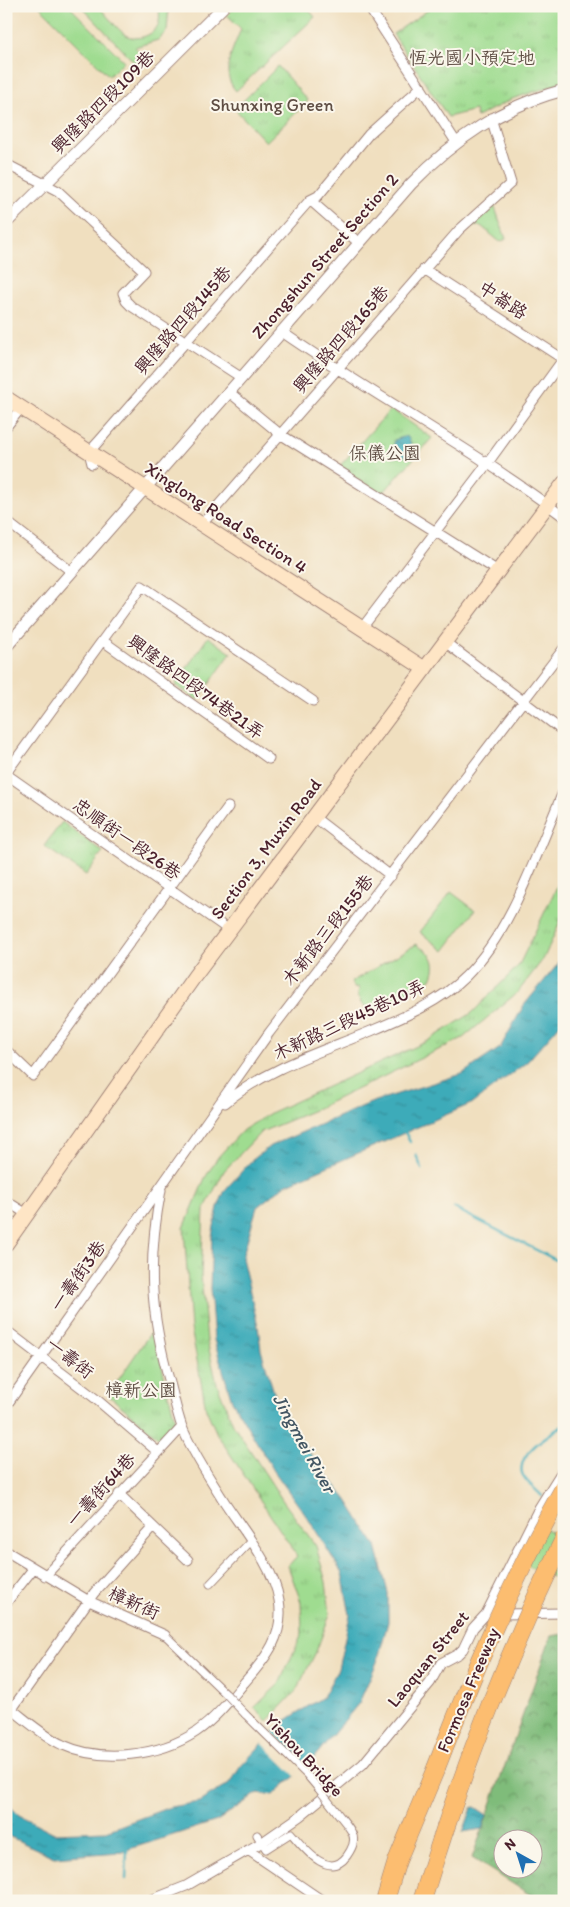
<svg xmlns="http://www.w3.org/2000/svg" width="570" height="1907" viewBox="0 0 570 1907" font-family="Itim,'LXGW WenKai TC',sans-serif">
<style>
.grass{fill:url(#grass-tufts);stroke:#747e5e}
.forest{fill:url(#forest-crowns);stroke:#646e52;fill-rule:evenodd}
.garden{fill:#9fdc90;stroke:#747e5e}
.water{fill:url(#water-ripples);stroke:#436572}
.pier{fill:#f0dfbf}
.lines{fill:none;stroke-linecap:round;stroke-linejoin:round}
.stream{stroke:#3cabb9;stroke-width:2.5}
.pedestrian-casing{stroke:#9d7f75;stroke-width:9}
.minor-casing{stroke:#9d7f75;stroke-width:11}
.tertiary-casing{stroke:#9d7f75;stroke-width:13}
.secondary-casing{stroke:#9d7f75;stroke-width:16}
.motorway-casing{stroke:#9d7f75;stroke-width:19}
.pedestrian{stroke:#fff;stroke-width:7}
.minor{stroke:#fff;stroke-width:9}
.tertiary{stroke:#fff;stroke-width:11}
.secondary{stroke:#fee5c5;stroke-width:14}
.motorway{stroke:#fcbd6f;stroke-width:18}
.pedestrian-bridge-casing{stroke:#9d7f75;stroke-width:9;stroke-linecap:butt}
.motorway-bridge-casing{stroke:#9d7f75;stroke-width:19;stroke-linecap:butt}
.pedestrian-bridge{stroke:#fff;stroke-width:7}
.motorway-bridge{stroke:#fcbd6f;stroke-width:18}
.labels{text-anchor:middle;stroke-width:4;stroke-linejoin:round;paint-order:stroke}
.park-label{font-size:18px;fill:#5f4e44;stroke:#fbf7ec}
.street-label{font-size:18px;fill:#4a1f2b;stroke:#fbf7ec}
.water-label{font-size:19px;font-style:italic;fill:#445764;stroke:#fbf7ec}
</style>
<defs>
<pattern id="grass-tufts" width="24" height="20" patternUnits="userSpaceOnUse" patternTransform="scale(1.25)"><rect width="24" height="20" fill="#9fdc90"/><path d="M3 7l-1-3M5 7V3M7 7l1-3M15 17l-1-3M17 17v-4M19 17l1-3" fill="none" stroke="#8abc7c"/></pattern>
<pattern id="forest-crowns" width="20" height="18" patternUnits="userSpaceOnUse" patternTransform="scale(1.25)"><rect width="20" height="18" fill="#7fbc7a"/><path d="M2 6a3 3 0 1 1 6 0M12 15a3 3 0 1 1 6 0" fill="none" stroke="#6a9864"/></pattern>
<pattern id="water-ripples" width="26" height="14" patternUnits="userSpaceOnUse" patternTransform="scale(1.25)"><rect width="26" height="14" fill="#3cabb9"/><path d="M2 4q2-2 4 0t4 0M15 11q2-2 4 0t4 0" fill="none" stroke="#348b97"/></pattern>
</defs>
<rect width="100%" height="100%" fill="#fbf7ec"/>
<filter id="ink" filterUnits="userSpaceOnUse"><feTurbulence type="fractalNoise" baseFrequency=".02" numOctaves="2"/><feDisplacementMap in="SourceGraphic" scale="10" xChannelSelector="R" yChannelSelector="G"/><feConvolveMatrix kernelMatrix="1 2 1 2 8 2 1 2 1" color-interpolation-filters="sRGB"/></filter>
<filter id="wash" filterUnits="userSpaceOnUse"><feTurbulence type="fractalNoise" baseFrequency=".0096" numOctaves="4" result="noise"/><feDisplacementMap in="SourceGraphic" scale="20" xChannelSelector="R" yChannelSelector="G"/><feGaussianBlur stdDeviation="1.12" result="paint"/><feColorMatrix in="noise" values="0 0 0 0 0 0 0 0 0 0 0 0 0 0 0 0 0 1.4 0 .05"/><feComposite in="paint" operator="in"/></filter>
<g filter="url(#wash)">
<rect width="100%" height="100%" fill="#f0dfbf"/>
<path class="grass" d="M236 6H295L309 10 315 17 236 91C219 72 233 50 241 29L227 15Z
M434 6H564V82L512 99 477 117 475 110 448 117 393 34Z
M278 66 308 101 266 142 235 109Z
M494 205 506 239 500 242 481 226H472Z
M391 409 432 438 382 494 338 468Z
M208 637 231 653 198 700 175 685Z
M62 822 103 852 86 875 44 846Z
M564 872V912L544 958 518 992 463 1038 312 1111 261 1132 224 1171 204 1210 201 1275 207 1341 217 1384 233 1424 283 1501 316 1546 326 1582 330 1614 316 1652 296 1691 267 1721 254 1708 279 1684 302 1634 301 1602 288 1566 297 1556 217 1434 206 1409 191 1328 184 1228 205 1178 218 1157 243 1130 272 1112 428 1041 472 1013 519 965Z
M153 1329 176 1424 160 1439 108 1395Z"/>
<path class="forest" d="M564 1634V1901H540L472 1858 551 1636ZM502 1840H532V1870H502Z"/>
<path class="garden" d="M39 6H69L124 61 109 76Z
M81 6H98C107 15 116 28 126 35 137 42 156 35 159 22 160 17 159 11 159 6H169L167 31 158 40 135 47 143 56 135 63Z
M451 892 475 910 444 951 420 932Z
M417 944C420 949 422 947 427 951 436 959 436 969 431 979L378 1011 362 1005 358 996 359 987 355 989 351 982Z
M533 1523 564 1538 555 1578 516 1560Z"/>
<path class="water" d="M407 436C412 443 413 449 407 456H394V440Z
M564 951V1020L527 1062 473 1103 285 1185 257 1207 242 1258 258 1326 261 1350 276 1399 309 1452 347 1500 376 1546 388 1593V1622L377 1662 359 1703 307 1766 273 1795 258 1793 217 1821 120 1852 54 1857 6 1835V1802L19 1815 54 1833 106 1831 170 1807 199 1802 229 1784 241 1766 283 1722 323 1697 338 1669 350 1615 342 1573 311 1523 274 1471 232 1401 214 1340 210 1288 212 1236 218 1207 225 1190 250 1162 270 1146 375 1101 462 1074 500 1048 524 1005 558 964Z
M475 1807 487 1815 482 1829 463 1832 472 1808Z"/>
<path class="pier" d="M271 1731 308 1769 297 1778 261 1742Z"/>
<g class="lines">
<path class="stream" d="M404 1130 410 1142
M416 1155 422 1169
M454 1208 564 1264
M542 1496C537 1490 524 1481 522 1473 517 1453 550 1434 564 1425
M126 1879 127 1848"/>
</g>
</g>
<g filter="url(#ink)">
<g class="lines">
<defs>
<path id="pedestrian" d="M210 1584 250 1542
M165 1635 227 1695
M245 1714 307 1775 318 1788
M257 1835 266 1849 291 1833C305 1850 332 1884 350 1851 353 1846 355 1839 352 1833 349 1826 341 1818 336 1811"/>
<path id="minor" d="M368 6 456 142
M6 164 58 191 144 271 123 293 126 301 131 306 242 378
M310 200 359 243
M424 269 563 359
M282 332C374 396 474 449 564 517
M229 392 280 434 498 571
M6 427 21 408
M92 464 89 452 99 441 310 200 318 196 369 134 421 87
M6 521 72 572
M202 524 459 230 511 183 491 118
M362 628 487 464 564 358
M103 641 269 759
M445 642 564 732
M6 773 142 586 313 701
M6 774 229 930
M314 817 391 876
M6 1050 33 1076 228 807
M225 1103C267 1068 321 1052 371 1031 404 1017 440 1002 466 976 512 931 538 849 564 790
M6 1201 27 1214
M6 1330 96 1399 158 1452
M6 1406 269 1033 564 648
M119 1494 188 1560
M6 1551 89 1601 165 1635
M45 1576 182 1427
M6 1603 33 1569
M499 1614 564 1613
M6 1705C23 1717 44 1737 63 1745 102 1763 160 1756 196 1732 214 1720 230 1700 244 1683 266 1658 285 1636 279 1600 274 1566 241 1528 222 1498 208 1475 192 1452 182 1427 177 1413 174 1398 170 1383 150 1313 147 1262 161 1190
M12 1709 94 1593 153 1527
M248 1850 323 1901
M148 1901 186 1886 264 1841 300 1816 363 1764 430 1683 441 1663 458 1654 463 1649 473 1628 486 1614 539 1508 564 1468"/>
<path id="tertiary" d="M6 223 224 6
M6 647 411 184C455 139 502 106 564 90"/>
<path id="secondary" d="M6 398 425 669
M6 1244 194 977 564 483"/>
<path id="motorway" d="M385 1901 397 1861 436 1768"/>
</defs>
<use href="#pedestrian" class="pedestrian-casing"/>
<use href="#minor" class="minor-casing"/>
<use href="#tertiary" class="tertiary-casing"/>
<use href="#secondary" class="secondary-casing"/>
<use href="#motorway" class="motorway-casing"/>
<use href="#pedestrian" class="pedestrian"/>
<use href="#minor" class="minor"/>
<use href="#tertiary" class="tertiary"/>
<use href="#secondary" class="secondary"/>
<use href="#motorway" class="motorway"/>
<defs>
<path id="pedestrian-bridge" d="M227 1695 245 1714
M318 1788 336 1811"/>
<path id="motorway-bridge" d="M436 1768C473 1673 513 1577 564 1488
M422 1901C460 1776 506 1656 564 1539"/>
</defs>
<use href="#pedestrian-bridge" class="pedestrian-bridge-casing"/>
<use href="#motorway-bridge" class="motorway-bridge-casing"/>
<use href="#pedestrian-bridge" class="pedestrian-bridge"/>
<use href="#motorway-bridge" class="motorway-bridge"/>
</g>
</g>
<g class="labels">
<g class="park-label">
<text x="472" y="64">恆光國小預定地</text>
<text x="272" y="111">Shunxing Green</text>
<text x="385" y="459">保儀公園</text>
<text x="141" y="1396">樟新公園</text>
</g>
<g class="street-label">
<text transform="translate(103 102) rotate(-45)" y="6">興隆路四段109巷</text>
<text transform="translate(325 256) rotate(-49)" y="6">Zhongshun Street Section 2</text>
<text transform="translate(503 300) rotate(33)" y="6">中崙路</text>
<text transform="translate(183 320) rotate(-49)" y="6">興隆路四段145巷</text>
<text transform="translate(341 339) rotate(-49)" y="6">興隆路四段165巷</text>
<text transform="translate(226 518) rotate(33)" y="6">Xinglong Road Section 4</text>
<text transform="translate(196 687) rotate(36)" y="6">興隆路四段74巷21弄</text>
<text transform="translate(127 839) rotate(35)" y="6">忠順街一段26巷</text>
<text transform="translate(266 849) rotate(-53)" y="6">Section 3, Muxin Road</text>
<text transform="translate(328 930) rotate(-52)" y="6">木新路三段155巷</text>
<text transform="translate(349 1020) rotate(-25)" y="6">木新路三段45巷10弄</text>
<text transform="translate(78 1276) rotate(-55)" y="6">一壽街3巷</text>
<text transform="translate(70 1358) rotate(38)" y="6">一壽街</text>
<text transform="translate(101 1490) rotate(-48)" y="6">一壽街64巷</text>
<text transform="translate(134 1603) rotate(24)" y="6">樟新街</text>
<text transform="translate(428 1659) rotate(-51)" y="6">Laoquan Street</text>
<text transform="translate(468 1690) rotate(-67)" y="6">Formosa Freeway</text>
<text transform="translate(304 1755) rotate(47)" y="6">Yishou Bridge</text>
</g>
<g class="water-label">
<text transform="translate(305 1443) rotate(61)" y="7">Jingmei River</text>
</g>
</g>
<rect width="570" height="1907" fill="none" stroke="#fbf7ec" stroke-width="25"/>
<g transform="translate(518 1854) rotate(321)"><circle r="24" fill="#fbf7ec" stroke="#b4a19f"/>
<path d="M0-4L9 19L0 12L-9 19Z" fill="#1f6fb2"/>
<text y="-8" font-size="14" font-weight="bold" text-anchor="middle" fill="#4a1f2b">N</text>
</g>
</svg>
